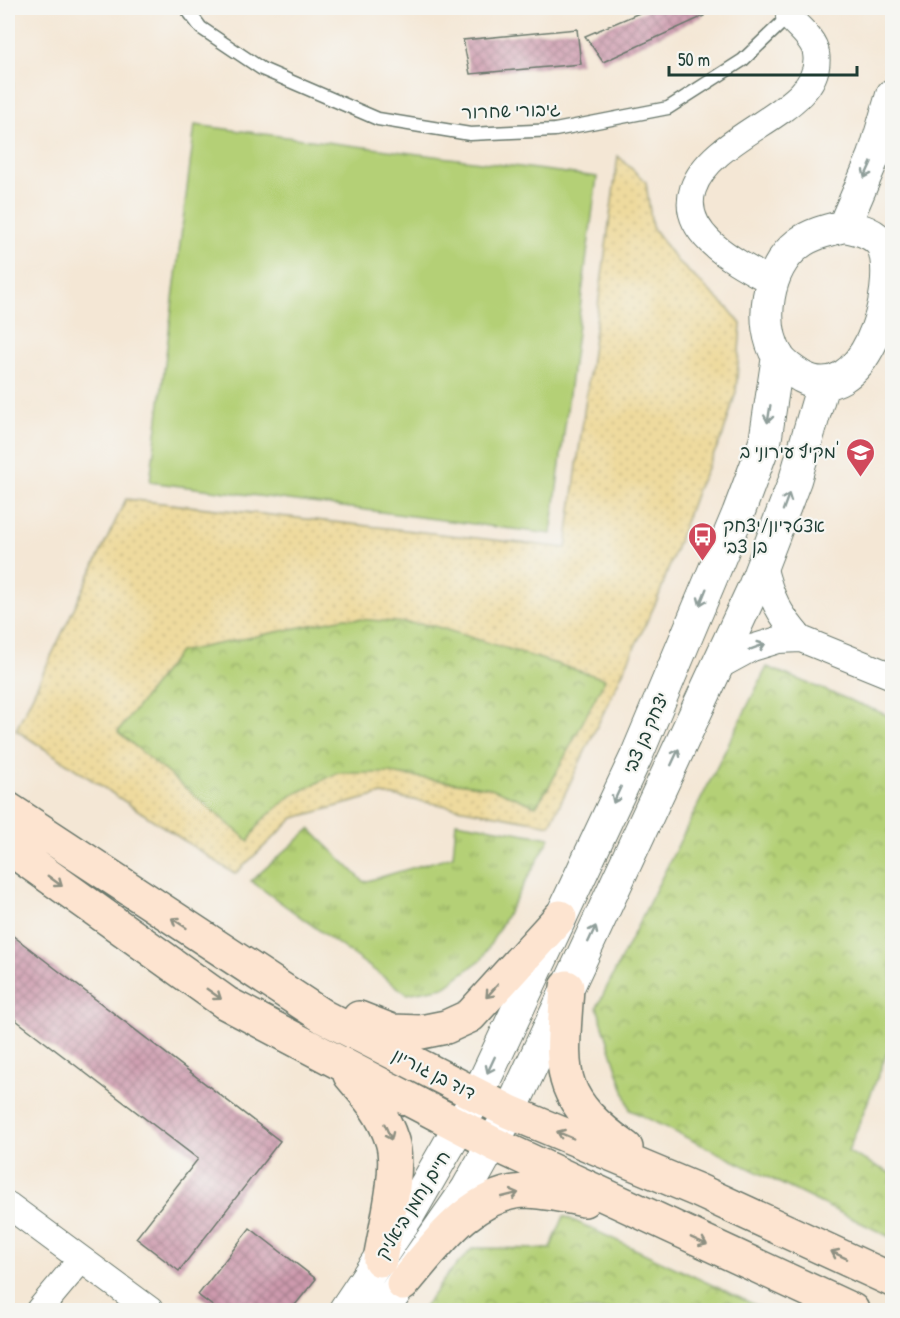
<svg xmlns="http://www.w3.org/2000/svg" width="900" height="1318" viewBox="0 0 900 1318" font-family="'Patrick Hand','Playpen Sans Hebrew',sans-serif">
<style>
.grass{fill:url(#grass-tufts);stroke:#6a8655;stroke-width:1.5}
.sand{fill:url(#sand-dots);stroke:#868c69;stroke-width:1.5}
.park{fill:url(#park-crowns);stroke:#6a8655;stroke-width:1.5}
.garden{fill:#b4d076;stroke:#6a8655;stroke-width:1.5}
.building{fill:url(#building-cross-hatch)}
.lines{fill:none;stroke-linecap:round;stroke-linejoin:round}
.service-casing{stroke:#6a786c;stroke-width:15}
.minor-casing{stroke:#6a786c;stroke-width:28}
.tertiary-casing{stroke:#6a786c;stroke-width:34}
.secondary-casing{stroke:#6a786c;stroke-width:36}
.service{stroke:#fff;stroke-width:12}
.minor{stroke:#fff;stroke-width:26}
.tertiary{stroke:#fff;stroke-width:32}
.secondary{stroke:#fde4d0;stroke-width:33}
.oneway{stroke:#8f9e9a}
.oneway2{stroke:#8e9082}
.labels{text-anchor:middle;stroke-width:4.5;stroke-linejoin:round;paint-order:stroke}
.street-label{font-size:18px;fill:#1f3d34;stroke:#f6f6f2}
.poi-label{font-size:18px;fill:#1f3d34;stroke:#f6f6f2;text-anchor:end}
</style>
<defs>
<pattern id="grass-tufts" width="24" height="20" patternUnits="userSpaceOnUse" patternTransform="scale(1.5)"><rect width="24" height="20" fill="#b4d076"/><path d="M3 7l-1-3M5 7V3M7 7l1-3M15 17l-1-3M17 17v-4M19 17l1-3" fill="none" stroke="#92aa62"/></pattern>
<pattern id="sand-dots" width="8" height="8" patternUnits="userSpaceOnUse" patternTransform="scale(1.5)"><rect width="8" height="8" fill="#eeda9e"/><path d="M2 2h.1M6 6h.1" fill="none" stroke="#ccbc89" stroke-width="1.8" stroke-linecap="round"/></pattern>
<pattern id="park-crowns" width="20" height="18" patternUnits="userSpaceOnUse" patternTransform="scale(1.5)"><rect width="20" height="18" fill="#b4d076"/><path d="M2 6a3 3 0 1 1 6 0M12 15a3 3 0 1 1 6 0" fill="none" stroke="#92aa62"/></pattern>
<pattern id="building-cross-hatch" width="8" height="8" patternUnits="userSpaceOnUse" patternTransform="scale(1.5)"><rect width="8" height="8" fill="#cd9aad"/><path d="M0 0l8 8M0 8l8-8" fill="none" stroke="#a67f8e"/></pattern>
</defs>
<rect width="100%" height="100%" fill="#f6f6f2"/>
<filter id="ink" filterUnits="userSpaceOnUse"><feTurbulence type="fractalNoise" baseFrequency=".0167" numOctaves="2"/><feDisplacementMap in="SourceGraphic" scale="12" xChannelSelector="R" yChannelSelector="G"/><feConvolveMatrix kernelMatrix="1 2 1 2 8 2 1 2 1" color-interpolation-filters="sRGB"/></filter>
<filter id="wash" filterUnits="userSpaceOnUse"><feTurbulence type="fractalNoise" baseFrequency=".008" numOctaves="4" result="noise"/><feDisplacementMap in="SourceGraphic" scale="24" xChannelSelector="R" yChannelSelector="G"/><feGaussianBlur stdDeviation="1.35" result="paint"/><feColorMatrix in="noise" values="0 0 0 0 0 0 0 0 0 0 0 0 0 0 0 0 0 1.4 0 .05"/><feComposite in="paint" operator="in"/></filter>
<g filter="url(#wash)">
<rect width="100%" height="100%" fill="#f4e7d5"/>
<path class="grass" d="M456 822 550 838 482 959 444 987 407 994 251 881 310 829 364 882 453 856Z"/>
<path class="sand" d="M618 156 646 182 652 227 677 261 729 309 741 324 736 392 723 435 697 489 658 598 550 825 382 794 294 818 235 874 16 730 126 499 566 548Z"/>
<path class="park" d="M345 618 431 625 605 679 551 783 536 806 491 788 389 773H337L291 796 260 822 249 841 118 732 179 652Z
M767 667 892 717V1040L848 1152 892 1174V1238L630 1110 597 1007Z
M564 1216 766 1310H422L448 1274 473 1248 550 1249Z"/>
<path class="garden" d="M8 8H13L12 115H8Z
M195 125 597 177 551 534 150 482Z"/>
<g id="blocks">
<path class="building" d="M651 8H699L704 16 603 62 585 36Z
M577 29 581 64 470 74 463 40Z
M8 932 280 1141 179 1271 136 1238 198 1159 8 1014Z
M250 1228 316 1279 291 1310H218L198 1295Z"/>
</g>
</g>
<g filter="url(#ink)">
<use href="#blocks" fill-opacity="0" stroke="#6a786c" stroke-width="1.5"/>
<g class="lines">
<defs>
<path id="service" d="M186 8 201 28 262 69 378 119 470 134 555 130 668 108 743 60 789 16"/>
<path id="minor" d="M772 282C740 264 678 235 693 189 713 130 826 112 816 53 814 39 798 27 789 17
M763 565C771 598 778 613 801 639
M717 667 752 648 778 640 801 639 892 676
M8 1205 150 1310
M39 1310 80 1261"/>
<path id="tertiary" d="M844 226C858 229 875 232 883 246 900 291 863 410 802 377 792 371 784 366 778 357 758 323 767 268 798 244 811 234 828 230 844 226Z
M844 226 874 156 892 95
M345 1310 409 1214 477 1096 636 757 738 514 765 442 778 356
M383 1310 467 1189 510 1112 754 587 795 480 823 384"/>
<path id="secondary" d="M8 809 324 1017 510 1112 697 1190 892 1280
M8 847 226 1003 494 1144 852 1310
M567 987C562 1071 552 1095 626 1148
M359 1018 392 1031 421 1032 446 1027 470 1016 560 917
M350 1075C367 1095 384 1115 392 1141 401 1169 385 1229 380 1260
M403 1284C435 1247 470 1194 524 1191 544 1191 564 1196 584 1200"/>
</defs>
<use href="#service" class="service-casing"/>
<use href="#minor" class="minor-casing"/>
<use href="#tertiary" class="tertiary-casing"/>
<use href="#secondary" class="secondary-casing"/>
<use href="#service" class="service"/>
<use href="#minor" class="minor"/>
<use href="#tertiary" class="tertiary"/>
<use href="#secondary" class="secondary"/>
</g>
<defs><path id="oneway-shaft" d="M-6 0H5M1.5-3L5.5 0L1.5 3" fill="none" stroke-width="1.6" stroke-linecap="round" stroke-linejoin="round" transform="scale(1.5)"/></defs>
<g class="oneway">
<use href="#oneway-shaft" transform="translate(868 170) rotate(114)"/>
<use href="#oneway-shaft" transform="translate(769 414) rotate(99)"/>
<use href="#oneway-shaft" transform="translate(786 502) rotate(-70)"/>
<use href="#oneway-shaft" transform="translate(703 597) rotate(112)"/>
<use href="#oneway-shaft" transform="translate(757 647) rotate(-20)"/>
<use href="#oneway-shaft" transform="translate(675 757) rotate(-65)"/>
<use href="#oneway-shaft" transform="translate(617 795) rotate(115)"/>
<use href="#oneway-shaft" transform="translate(592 934) rotate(-65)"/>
<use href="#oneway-shaft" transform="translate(491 1065) rotate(115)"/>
</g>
<g class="oneway2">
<use href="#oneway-shaft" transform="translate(55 881) rotate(36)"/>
<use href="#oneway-shaft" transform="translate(179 923) rotate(-147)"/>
<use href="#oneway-shaft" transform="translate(492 991) rotate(132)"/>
<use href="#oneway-shaft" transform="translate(214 994) rotate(35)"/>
<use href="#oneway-shaft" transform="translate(388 1132) rotate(66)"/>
<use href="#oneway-shaft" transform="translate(565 1135) rotate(-157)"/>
<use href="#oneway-shaft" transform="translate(510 1195) rotate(-14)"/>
<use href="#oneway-shaft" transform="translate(699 1241) rotate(24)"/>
<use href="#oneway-shaft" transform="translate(839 1255) rotate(-155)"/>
</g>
</g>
<defs>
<symbol id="school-pin" viewBox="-11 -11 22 30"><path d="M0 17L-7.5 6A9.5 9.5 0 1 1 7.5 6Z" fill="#d1495b" stroke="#f6f6f2"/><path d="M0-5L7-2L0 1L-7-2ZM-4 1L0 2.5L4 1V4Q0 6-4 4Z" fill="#fff"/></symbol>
<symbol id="bus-pin" viewBox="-11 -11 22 30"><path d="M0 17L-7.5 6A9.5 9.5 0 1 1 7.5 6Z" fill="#d1495b" stroke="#f6f6f2"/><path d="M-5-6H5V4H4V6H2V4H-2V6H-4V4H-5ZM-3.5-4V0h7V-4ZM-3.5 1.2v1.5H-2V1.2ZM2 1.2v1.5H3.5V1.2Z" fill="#fff"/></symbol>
</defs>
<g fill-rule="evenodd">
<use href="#school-pin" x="844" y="436" width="33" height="45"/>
<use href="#bus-pin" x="686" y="520" width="33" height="45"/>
</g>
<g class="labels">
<g class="street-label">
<text transform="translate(511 111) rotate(-2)" y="6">גיבורי שחרור</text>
<text transform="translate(646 733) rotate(-66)" y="6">יצחק בן צבי</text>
<text transform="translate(434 1074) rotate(27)" y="6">דוד בן גוריון</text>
<text transform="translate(413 1205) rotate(-58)" y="6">חיים נחמן ביאליק</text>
</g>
<g class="poi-label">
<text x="839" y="458">מקיף עירוני ב'</text>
<text x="723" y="532" text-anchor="start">אצטדיון/יצחק<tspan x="723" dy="21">בן צבי</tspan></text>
</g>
</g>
<rect width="900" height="1318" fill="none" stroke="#f6f6f2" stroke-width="30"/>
<path d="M669 66v9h188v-9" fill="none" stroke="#1f3d34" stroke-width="3"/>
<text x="678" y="66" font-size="18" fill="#1f3d34" stroke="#f6f6f2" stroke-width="4.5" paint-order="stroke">50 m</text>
</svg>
